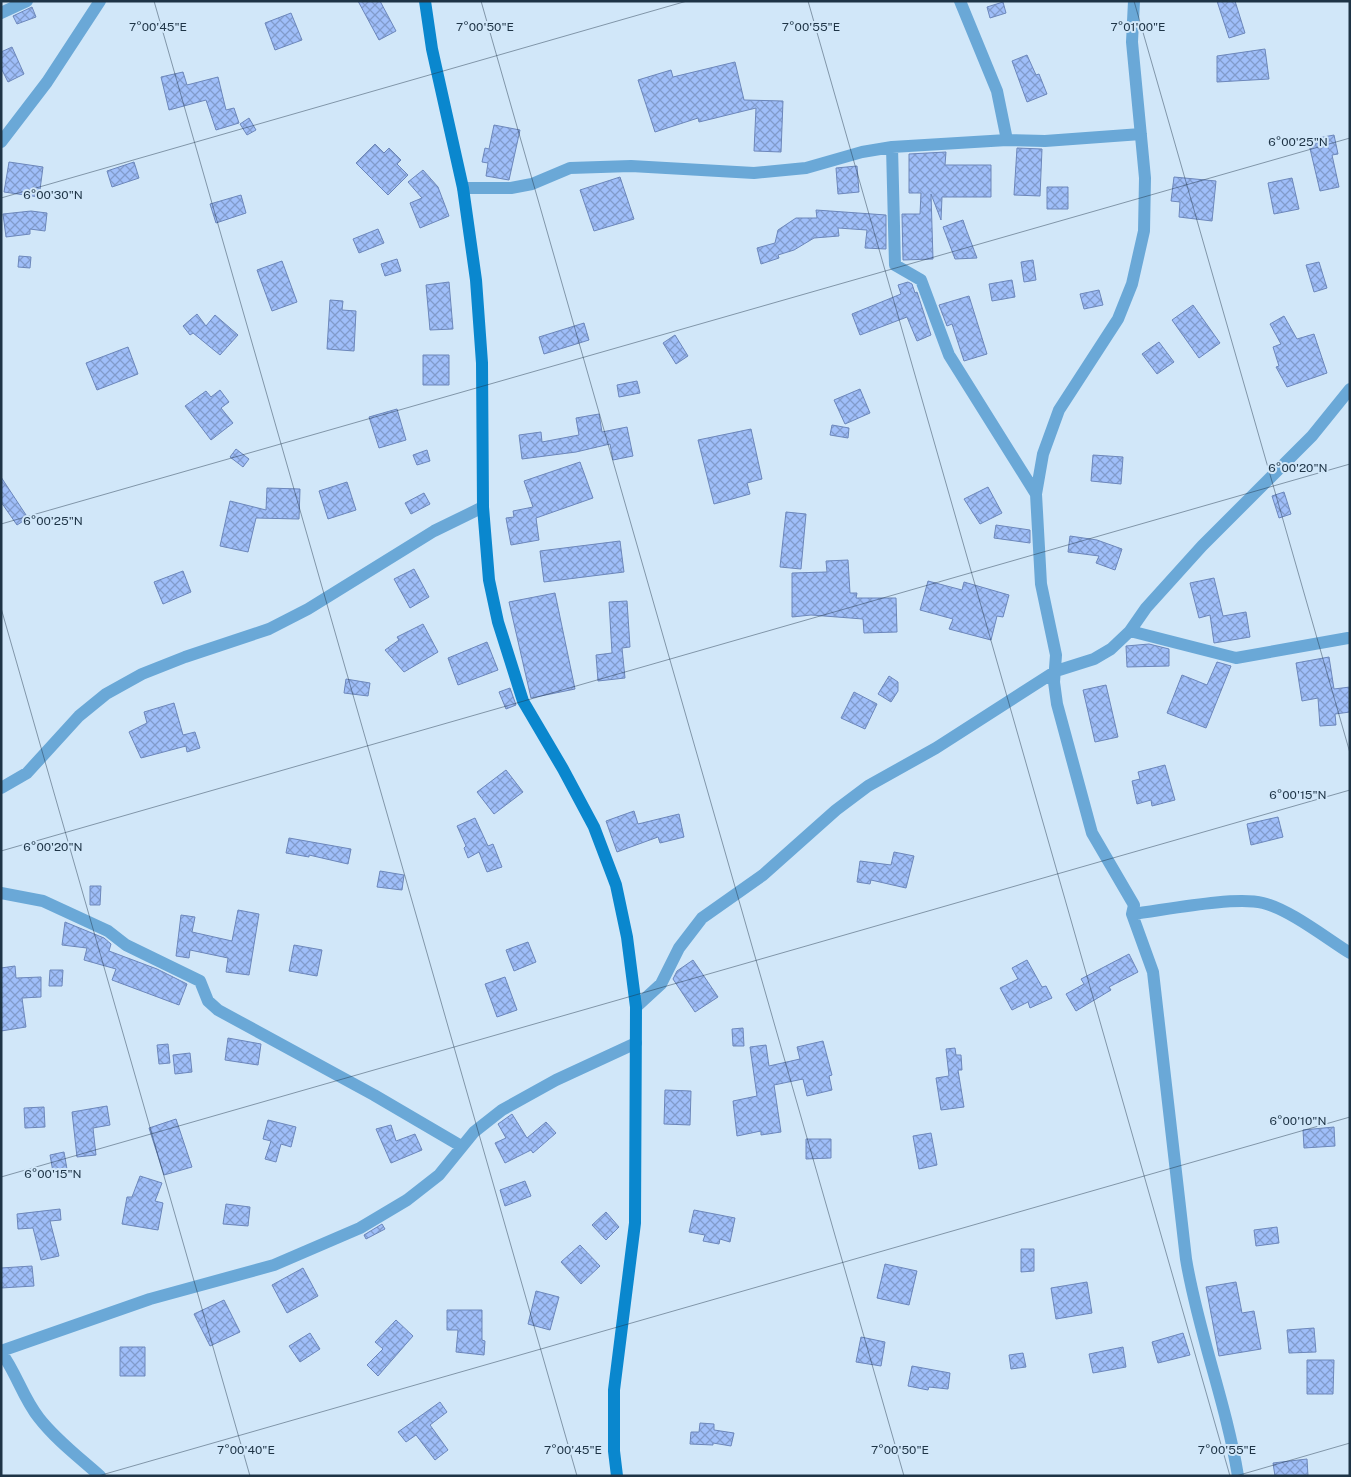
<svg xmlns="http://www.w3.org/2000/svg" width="1351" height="1477" viewBox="0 0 1351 1477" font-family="'Public Sans',sans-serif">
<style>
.building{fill:url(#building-cross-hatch);stroke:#6c87bb}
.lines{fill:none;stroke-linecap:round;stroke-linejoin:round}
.street{stroke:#6aa8d7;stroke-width:12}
.secondary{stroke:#0a87ce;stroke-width:12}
.ticks{fill:none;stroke:#1e3446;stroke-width:1;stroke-opacity:0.45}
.ticks-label{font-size:12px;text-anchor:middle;fill:#1e3446;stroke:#d1e7f9;stroke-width:4;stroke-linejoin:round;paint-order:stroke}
</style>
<defs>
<pattern id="building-cross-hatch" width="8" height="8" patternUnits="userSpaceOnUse" patternTransform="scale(1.25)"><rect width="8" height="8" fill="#9fbef9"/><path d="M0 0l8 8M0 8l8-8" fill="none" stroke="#819bcb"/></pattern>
</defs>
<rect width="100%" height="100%" fill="#d1e7f9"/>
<path class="building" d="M358 1H380L396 31 379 40Z
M1217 1H1235L1245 33 1229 38Z
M1003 2 1006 13 990 18 987 7Z
M32 7 36 17 17 24 13 16Z
M291 13 302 40 275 50 265 23Z
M12 47 24 74 8 82 1 68V52Z
M1265 49 1269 79 1217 82V56Z
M1027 55 1036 75 1039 74 1047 94 1027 102 1012 61Z
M735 62 744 100 783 101 781 152 754 151 756 108 699 122 698 118 655 132 638 80 671 70 673 77Z
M183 72 187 85 218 77 226 110 234 108 239 123 216 130 206 100 169 110 161 77Z
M249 118 256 130 247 135 240 124Z
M494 125 520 130 509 180 486 176 488 163 482 162 485 148 489 149Z
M1334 135 1338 154 1332 155 1339 187 1320 191 1308 140Z
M375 144 384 153 389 148 401 160 397 164 408 175 388 195 356 163Z
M1017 148 1042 149 1040 196 1014 195Z
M946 152 945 165H991V197H942L941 220 931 194 933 259 903 260 902 214H920L921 193H909V154Z
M9 162 43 167 39 197 4 192Z
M134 162 139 178 112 187 107 171Z
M857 166 859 192 838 194 836 168Z
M423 170 438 187 449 216 420 228 410 203 422 198 408 182Z
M620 177 634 219 594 231 580 190Z
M1174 177 1216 181 1212 221 1179 217 1180 202 1171 201Z
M1292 178 1299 209 1274 214 1268 183Z
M1047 187H1068V209H1047Z
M241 195 246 213 216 223 210 204Z
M816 210 886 215V249L865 248 867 230 838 228 839 236 814 238 794 250 778 255 779 258 761 264 757 248 775 243 778 230 796 218H817Z
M31 211 47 213 45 231 30 229V234L6 237 3 214Z
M963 220 966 229 977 258 955 259 943 227Z
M378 229 384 243 359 253 353 239Z
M19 256 31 257 30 268 18 267Z
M397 259 401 271 385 276 381 264Z
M1033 260 1036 280 1024 282 1021 262Z
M282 261 297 302 272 311 257 270Z
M1319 262 1327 288 1314 292 1306 265Z
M1012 280 1015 297 992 301 989 284Z
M449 282 453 329 430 330 426 285Z
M908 282 912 284 915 293 917 292 931 335 917 341 907 317 860 335 852 314 901 294 898 285Z
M1099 290 1103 305 1084 309 1080 294Z
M969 296 987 354 964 361 952 324 947 326 939 305Z
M330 300 343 301 342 310 356 311 354 351 327 349Z
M1193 305 1220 343 1199 358 1172 320Z
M197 314 206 326 215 315 238 335 220 355 193 333 190 335 183 326Z
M1284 316 1297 339 1314 334 1327 373 1287 387 1276 367 1279 366 1273 347 1281 344 1270 324Z
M584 323 589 340 544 354 539 337Z
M675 335 688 356 676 364 663 343Z
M1159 342 1174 362 1157 374 1142 354Z
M128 347 138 374 97 390 86 363Z
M423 355H449V385H423Z
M637 381 640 393 619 397 617 385Z
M860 389 870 413 845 424 834 400Z
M220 390 229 402 221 408 233 423 211 440 185 406 206 391 211 397Z
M397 409 406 440 379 448 369 417Z
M599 414 602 432 627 427 633 456 613 460 610 444 576 452 522 459 519 435 541 432 542 442 579 435 576 418Z
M832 425 849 428 848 438 830 435Z
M751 429 762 479 747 483 750 494 714 504 698 440Z
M236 449 249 459 243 467 230 457Z
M427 450 430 461 417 465 413 455Z
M1093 455 1123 457 1121 484 1091 481Z
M580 462 593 498 536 518 539 540 511 545 506 518 514 517 513 511 533 507 524 481Z
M1 477 28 518 17 525 1 502Z
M347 482 356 510 328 519 319 491Z
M988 487 1002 513 980 524 964 499Z
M267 488 300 489 299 519 256 518 248 552 220 546 230 501 266 510Z
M1284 492 1291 514 1279 518 1272 496Z
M424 493 430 504 411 514 405 503Z
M786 512 806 514 801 569 780 567Z
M996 525 1030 530V543L994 538Z
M1070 536 1097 540 1122 549 1115 570 1096 563 1099 556 1068 552Z
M620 541 624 572 544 582 540 551Z
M848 560 850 593H857L856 598H896L897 632 864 633 863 619 811 615 792 617V573L827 572 826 561Z
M414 569 429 597 410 608 394 579Z
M183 571 191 592 163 604 154 582Z
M1214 578 1223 616 1246 612 1250 637 1214 643 1210 615 1199 618 1190 583Z
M928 581 962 590 964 582 1009 595 1003 617 997 616 991 640 949 629 953 619 920 610Z
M555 593 575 689 531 698 509 602Z
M627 601 630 647 622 648 625 678 598 681 596 655 612 653 609 602Z
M423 624 438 652 404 672 385 650 399 640 397 637Z
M487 642 498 670 458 685 448 658Z
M1149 644 1169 649V666L1127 667 1126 646Z
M1329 657 1334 689 1350 687V712L1335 714 1336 725 1320 726 1318 698 1302 701 1296 663Z
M1217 662 1231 666 1206 728 1167 713 1182 675 1207 685Z
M889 676 898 682V691L891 702 878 694Z
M346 679 370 683 368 696 344 693Z
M1106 685 1118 737 1095 742 1083 690Z
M510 688 516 705 506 709 499 692Z
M854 692 877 704 865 729 841 718Z
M174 703 183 735 195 732 200 748 187 752 186 746 141 758 129 732 147 723 144 712Z
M1165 765 1175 800 1152 806 1151 800 1137 804 1132 781 1140 779 1138 772Z
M506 770 523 792 494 814 477 792Z
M634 811 638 824 679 814 684 837 660 843 658 837 617 852 606 821Z
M1278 817 1283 837 1251 845 1247 824Z
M475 818 488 846 493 844 502 867 487 872 479 852 468 858 464 848 466 846 457 826Z
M289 838 351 849 348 864 309 855V857L286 853Z
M894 852 914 856 906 888 871 880 870 884 857 882 860 861 891 865Z
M380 871 404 875 402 890 377 887Z
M90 886H101L100 905H90Z
M238 910 259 914 249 975 226 972 228 958 190 950 189 958 176 956 181 915 195 917 192 932 232 941Z
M65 922 104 938 111 944 109 951 157 969 187 984 179 1005 112 980 116 969 84 960 87 948 62 945Z
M528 942 536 962 514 971 506 950Z
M294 945 322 950 317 976 289 971Z
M1129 954 1138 972 1109 987 1111 990 1076 1011 1066 994 1084 984 1081 979Z
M693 960 718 997 695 1012 673 979 677 971Z
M1027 960 1042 987 1046 986 1052 998 1030 1008 1028 1002 1012 1010 1000 988 1018 979 1012 968Z
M15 966 16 978 41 977V997L22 998 26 1027 1 1031V968Z
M50 970H63L62 986H49Z
M505 977 517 1010 497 1017 485 984Z
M743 1028 744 1046H733L732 1029Z
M228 1038 261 1044 258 1065 225 1060Z
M823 1041 832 1075 829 1076 832 1090 807 1096 803 1079 774 1085 781 1132 761 1135V1131L737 1136 733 1101 757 1096 750 1047 766 1045 769 1066 800 1059 797 1047Z
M168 1044 170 1063 159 1064 157 1045Z
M955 1048 956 1055H961L962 1070H958L964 1107 941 1110 936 1078 949 1076 946 1049Z
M190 1053 192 1072 175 1074 173 1055Z
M665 1090 691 1091 690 1125 664 1124Z
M107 1106 110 1125 93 1128 96 1155 77 1157 72 1112Z
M44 1107 45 1127 25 1128 24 1108Z
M512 1114 527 1138 546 1122 556 1133 533 1153 531 1150 505 1163 495 1143 506 1138 498 1124Z
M176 1119 192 1167 164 1175 149 1128Z
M268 1120 296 1127 291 1147 281 1144 276 1162 265 1159 271 1141 263 1139Z
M391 1125 396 1141 415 1134 422 1150 391 1163 376 1129Z
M1334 1127 1335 1146 1304 1148 1303 1130Z
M931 1133 937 1165 919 1169 913 1136Z
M806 1139H831V1158L806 1159Z
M64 1152 67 1169 53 1172 50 1155Z
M140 1176 162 1183 155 1201 163 1203 158 1230 122 1224 127 1197H132Z
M525 1181 531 1196 505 1206 500 1190Z
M226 1204 250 1207 248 1226 223 1224Z
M60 1209 61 1220 50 1221 59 1256 41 1260 33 1228 18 1229 17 1214Z
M694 1210 735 1218 730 1242 720 1239 719 1244 703 1241 705 1235 689 1232Z
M606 1212 619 1227 606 1240 592 1225Z
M382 1224 385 1229 366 1239 364 1235Z
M1277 1227 1279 1243 1256 1246 1254 1230Z
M580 1245 600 1266 581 1284 561 1262Z
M1021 1249H1034V1271L1021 1272Z
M885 1264 917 1271 909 1305 877 1298Z
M32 1266 34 1286 1 1288V1268Z
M303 1268 318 1296 287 1313 272 1285Z
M1087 1282 1092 1313 1056 1319 1051 1288Z
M1236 1282 1242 1313 1254 1311 1261 1349 1219 1356 1206 1287Z
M536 1291 559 1297 550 1330 528 1324Z
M224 1300 240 1332 210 1346 194 1314Z
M447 1310H482V1340L485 1341 484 1355 456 1352 458 1330H447Z
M396 1320 413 1336 378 1376 367 1365 383 1349 375 1342Z
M1314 1328 1316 1352 1289 1353 1287 1330Z
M310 1333 320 1349 300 1362 289 1346Z
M1183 1333 1190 1355 1158 1363 1152 1342Z
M861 1337 885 1342 881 1366 856 1362Z
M120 1347H145V1376H120Z
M1123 1347 1126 1367 1093 1373 1089 1354Z
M1023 1353 1026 1367 1011 1369 1009 1355Z
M1307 1360H1334L1333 1394H1307Z
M912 1366 950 1373 948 1389 929 1387 928 1390 908 1386Z
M440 1402 447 1412 430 1425 448 1450 435 1460 416 1435 406 1442 398 1432Z
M700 1423 714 1424V1430L734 1433 731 1446 713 1443V1445L690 1444 691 1432H699Z
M1307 1459 1308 1476H1275L1273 1463Z"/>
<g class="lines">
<path class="street" d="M960 1 997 91 1007 140
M1134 1 1132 42 1145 178 1144 231 1132 284 1118 319 1059 410 1043 454 1036 494 1041 584 1056 655 1054 682 1057 704 1092 833 1134 905 1132 914 1153 972 1186 1259C1198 1332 1226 1402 1238 1476
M1 13 27 1
M1 142 47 82 100 1
M892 147 895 265 921 280 949 355 1036 494
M463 188H511L532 184 570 168 631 166 754 173 806 168 862 152 892 147 1007 140 1045 141 1141 134
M1130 631 1236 658 1348 638
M1 788 27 773 79 716 106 694 142 674 185 657 269 629 308 609 434 531 483 507
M1 893 43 901 108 931 126 945 200 981 208 1001 218 1010 374 1095 461 1146
M1132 914C1165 910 1234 896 1263 903 1289 909 1326 938 1350 953
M636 1007 661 984 679 948 702 918 763 875 836 810 868 786 936 748 1056 671 1094 659 1111 649 1130 631 1146 608 1202 546 1312 436 1350 389
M1 1351 150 1299 274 1265 360 1228 407 1200 439 1175 474 1132 502 1110 556 1080 636 1043
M1 1352C16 1372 23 1398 39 1418 56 1440 80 1458 100 1476"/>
<path class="secondary" d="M425 1 432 49 463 188 476 280 482 363 483 507 489 580 498 622 523 701 563 769 594 827 616 885 627 937 636 1007 635 1223 614 1390V1451L617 1476"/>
</g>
<path class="ticks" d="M154 1 577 1476M481 1 904 1476M808 1 1230 1476M1134 1 1350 753M1 198 687 1M1 524 1350 138M1 608 250 1476M1 851 1350 464M1 1177 1350 790M98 1476 1350 1117M1236 1476 1350 1443"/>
<g class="ticks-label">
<text x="158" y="31">7°00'45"E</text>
<text x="485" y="31">7°00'50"E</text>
<text x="811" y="31">7°00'55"E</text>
<text x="1138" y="31">7°01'00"E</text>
<text x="1298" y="146">6°00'25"N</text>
<text x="53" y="199">6°00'30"N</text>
<text x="1298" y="472">6°00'20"N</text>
<text x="53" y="525">6°00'25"N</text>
<text x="1298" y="799">6°00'15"N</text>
<text x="53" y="851">6°00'20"N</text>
<text x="1298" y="1125">6°00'10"N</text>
<text x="53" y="1178">6°00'15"N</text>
<text x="246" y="1454">7°00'40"E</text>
<text x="573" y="1454">7°00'45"E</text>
<text x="900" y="1454">7°00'50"E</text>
<text x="1227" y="1454">7°00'55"E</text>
</g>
<rect width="1351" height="1477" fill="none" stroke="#1e3446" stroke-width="5"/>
</svg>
